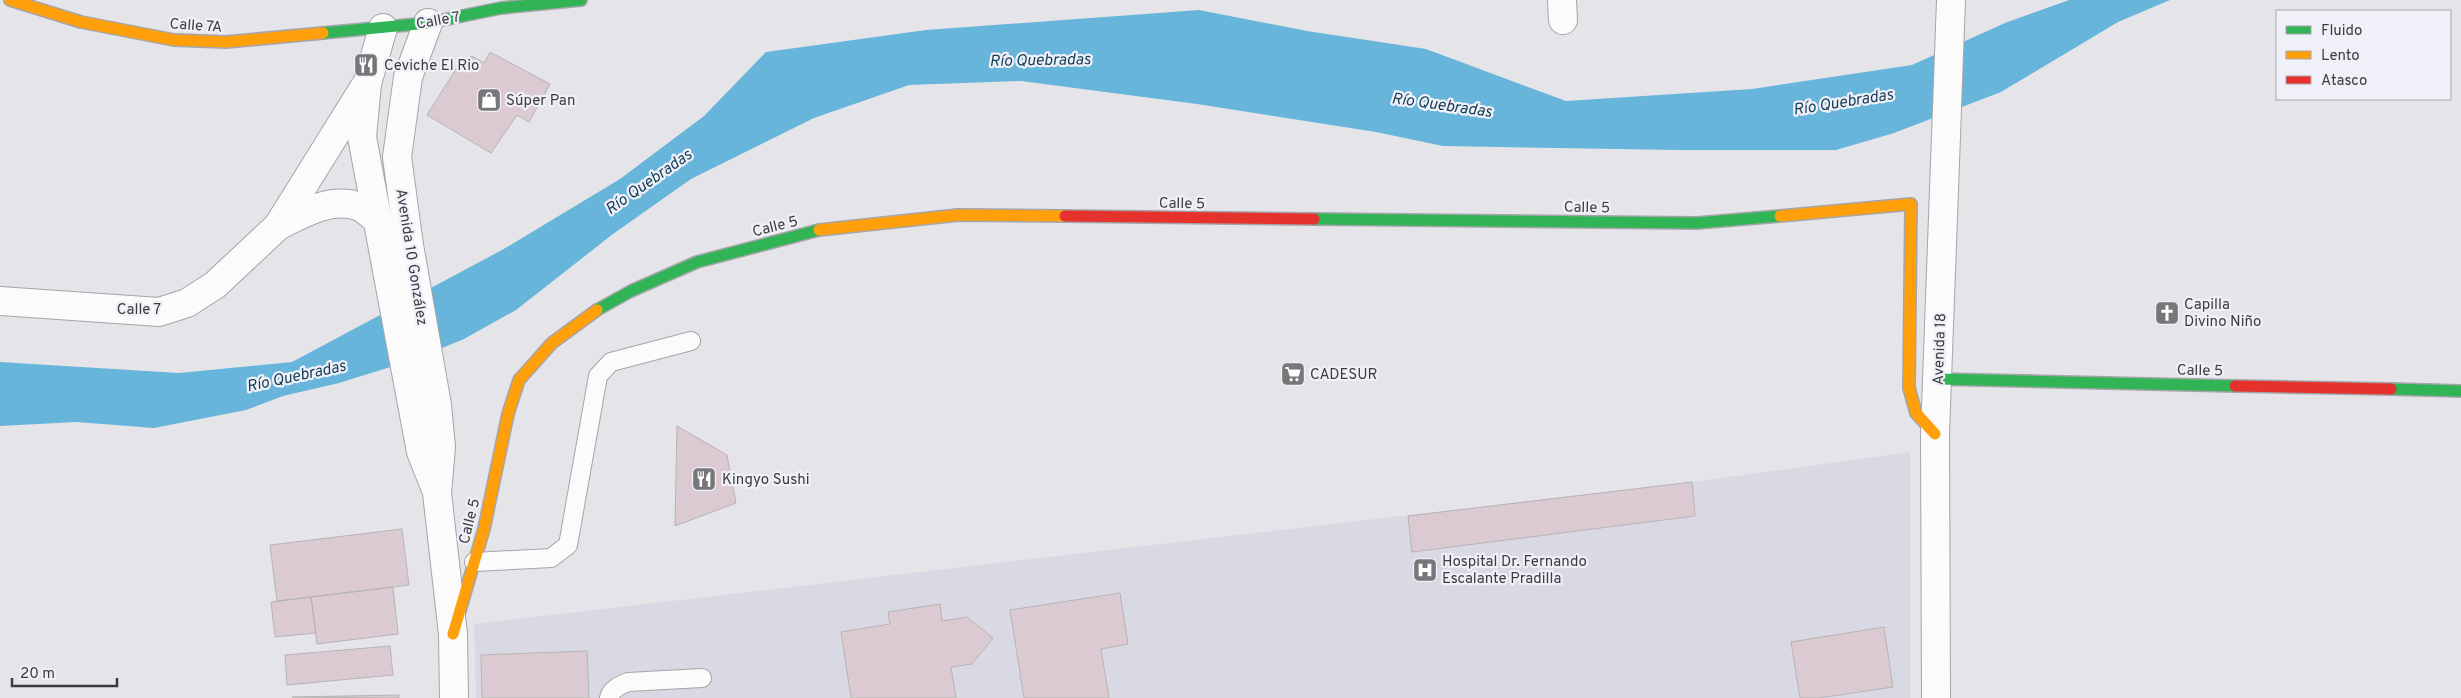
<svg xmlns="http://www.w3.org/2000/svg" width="2461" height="698" viewBox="0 0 2461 698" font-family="Overpass,sans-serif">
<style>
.built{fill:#d9d9e3}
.water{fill:#68b5dc}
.building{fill:#dccad2;stroke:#b5b4b5}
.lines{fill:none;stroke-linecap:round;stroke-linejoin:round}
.lane-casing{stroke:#a5a5a9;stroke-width:20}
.street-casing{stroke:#a5a5a9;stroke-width:30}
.fast-casing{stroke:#a5a5a9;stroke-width:14}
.slow-casing{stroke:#a5a5a9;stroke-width:14}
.jam-casing{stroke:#a5a5a9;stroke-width:14}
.lane{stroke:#fbfbfc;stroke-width:18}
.street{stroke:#fbfbfc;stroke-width:28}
.fast{stroke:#30b455;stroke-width:11}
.slow{stroke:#ff9f0a;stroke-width:11}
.jam{stroke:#e5322d;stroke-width:11}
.labels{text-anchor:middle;stroke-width:4.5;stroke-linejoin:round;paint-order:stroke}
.street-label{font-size:15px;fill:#3c3c3f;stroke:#f0f0f9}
.poi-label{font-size:15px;fill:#3c3c3f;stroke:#f0f0f9;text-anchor:start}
.water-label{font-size:16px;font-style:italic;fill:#113e55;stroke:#f0f0f9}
</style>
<rect width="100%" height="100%" fill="#e5e5e9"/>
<path class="built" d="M1910 452V698H476L474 624 1692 482Z"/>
<path class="water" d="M2069 0H2170L2118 22 2001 92 1894 133 1836 150H1677L1443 146 1376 132 1197 104 1021 81 909 85 814 118 691 179 613 234 516 310 464 339 413 360 339 383 283 396 246 410 154 428 76 422 0 426V362L179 373 292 362 502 250 620 179 704 116 766 52 926 30 1199 10 1307 31 1426 49 1566 101 1752 89 1912 65 2005 23Z"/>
<path class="building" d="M490 52 550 84 529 122 517 115 491 153 427 115 461 61 472 56 484 63Z
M677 426 727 455 736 503 675 526Z
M1692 482 1695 516 1412 552 1408 516Z
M402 529 409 585 277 601 270 545Z
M393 587 398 634 317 644 311 597Z
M1120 593 1128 644 1101 649 1109 698H1024L1010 610Z
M311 597 316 633 275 637 271 602Z
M940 604 942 621 967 617 993 638 972 664 951 667 956 698H851L841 632 890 624 888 612Z
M1884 627 1893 687 1819 698H1800L1791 642Z
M390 646 393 675 287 685 285 655Z
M587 651 589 698H482L481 655Z
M399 695V698L292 697Z"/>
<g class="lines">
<defs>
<path id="lane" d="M474 562 551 558 568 545 598 376 611 362 691 341
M609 698C611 689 620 685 628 682L702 678"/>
<path id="street" d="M1562 0 1563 20
M428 23 408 77 397 157 409 245 437 405 441 447 437 493 453 634 454 698
M383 28 367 84 362 137 421 452 435 487
M278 226C302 214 331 196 360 207 366 210 373 217 379 221
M0 301 159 312 187 303 215 285 278 226 364 88
M1936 698 1935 434 1951 0"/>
<path id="fast" d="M323 33 428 23 501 8 581 0
M1314 219 1697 223 1780 216
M597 310 631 291 697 262 819 230
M1938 379 2235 386
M2391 389 2461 391"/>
<path id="slow" d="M10 0 81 22 174 40 226 42 323 33
M1780 216 1911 204 1909 388 1916 413 1935 434
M819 230 958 215 1065 216
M453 634 484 529 508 414 519 380 552 343 597 310"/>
<path id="jam" d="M1065 216 1314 219
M2235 386 2391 389"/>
</defs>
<use href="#lane" class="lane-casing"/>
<use href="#street" class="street-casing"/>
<use href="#fast" class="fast-casing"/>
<use href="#slow" class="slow-casing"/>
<use href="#jam" class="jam-casing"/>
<use href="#lane" class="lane"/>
<use href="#street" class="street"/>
<use href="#fast" class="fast"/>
<use href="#slow" class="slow"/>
<use href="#jam" class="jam"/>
</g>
<defs>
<symbol id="restaurant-square" viewBox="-11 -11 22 22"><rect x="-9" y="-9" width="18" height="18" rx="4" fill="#77777a" stroke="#f0f0f9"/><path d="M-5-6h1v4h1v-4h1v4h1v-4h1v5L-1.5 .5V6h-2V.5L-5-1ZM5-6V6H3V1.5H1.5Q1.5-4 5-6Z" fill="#fff"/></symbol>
<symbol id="shop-square" viewBox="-11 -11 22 22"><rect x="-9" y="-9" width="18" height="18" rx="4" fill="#77777a" stroke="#f0f0f9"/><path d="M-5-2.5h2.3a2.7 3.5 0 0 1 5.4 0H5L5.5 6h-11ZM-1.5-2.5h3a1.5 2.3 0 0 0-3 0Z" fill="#fff"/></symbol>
<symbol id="church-square" viewBox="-11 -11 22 22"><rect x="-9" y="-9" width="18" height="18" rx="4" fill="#77777a" stroke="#f0f0f9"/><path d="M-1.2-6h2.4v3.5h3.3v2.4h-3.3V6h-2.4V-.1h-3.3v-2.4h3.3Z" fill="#fff"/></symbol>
<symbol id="supermarket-square" viewBox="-11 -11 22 22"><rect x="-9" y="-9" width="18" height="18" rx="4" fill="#77777a" stroke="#f0f0f9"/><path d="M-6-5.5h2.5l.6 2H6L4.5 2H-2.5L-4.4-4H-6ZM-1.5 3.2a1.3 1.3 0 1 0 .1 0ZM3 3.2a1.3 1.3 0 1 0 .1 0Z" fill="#fff"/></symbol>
<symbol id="hospital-square" viewBox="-11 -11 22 22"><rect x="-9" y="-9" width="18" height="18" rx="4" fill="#77777a" stroke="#f0f0f9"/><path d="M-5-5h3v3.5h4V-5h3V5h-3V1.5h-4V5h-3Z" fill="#fff"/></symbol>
</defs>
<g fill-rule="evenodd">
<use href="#restaurant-square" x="352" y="51" width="28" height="28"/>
<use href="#shop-square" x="475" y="86" width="28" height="28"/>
<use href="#church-square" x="2153" y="299" width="28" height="28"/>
<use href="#supermarket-square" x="1279" y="360" width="28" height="28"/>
<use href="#restaurant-square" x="690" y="465" width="28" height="28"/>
<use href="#hospital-square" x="1411" y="556" width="28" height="28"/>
</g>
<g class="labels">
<g class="street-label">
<text transform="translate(438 20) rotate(-10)" y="5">Calle 7</text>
<text transform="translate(196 25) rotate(4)" y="5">Calle 7A</text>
<text transform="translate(1182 203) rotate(1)" y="5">Calle 5</text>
<text transform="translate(1587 207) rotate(1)" y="5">Calle 5</text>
<text transform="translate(775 226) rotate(-14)" y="5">Calle 5</text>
<text transform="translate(412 257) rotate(81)" y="5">Avenida 10 González</text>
<text x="139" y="314">Calle 7</text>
<text transform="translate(1939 349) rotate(-88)" y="5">Avenida 18</text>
<text transform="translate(2200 370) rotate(1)" y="5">Calle 5</text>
<text transform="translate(469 521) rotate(-76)" y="5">Calle 5</text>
</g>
<g class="poi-label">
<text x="384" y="70">Ceviche El Rio</text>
<text x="506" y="105">Súper Pan</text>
<text x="2184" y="309">Capilla<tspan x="2184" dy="17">Divino Niño</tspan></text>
<text x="1310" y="379">CADESUR</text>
<text x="722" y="484">Kingyo Sushi</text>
<text x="1442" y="566">Hospital Dr. Fernando<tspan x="1442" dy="17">Escalante Pradilla</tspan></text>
</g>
<g class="water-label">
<text transform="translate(1040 59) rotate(-1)" y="6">Río Quebradas</text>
<text transform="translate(1843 101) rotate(-9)" y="6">Río Quebradas</text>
<text transform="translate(1442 104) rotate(8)" y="6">Río Quebradas</text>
<text transform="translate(648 181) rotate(-35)" y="6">Río Quebradas</text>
<text transform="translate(296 375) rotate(-12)" y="6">Río Quebradas</text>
</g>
</g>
<rect x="2276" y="10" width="175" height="90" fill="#f0f0f9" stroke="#a8a8af"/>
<rect x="2286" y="26" width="25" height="8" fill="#30b455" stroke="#a8a8af"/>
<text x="2321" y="35" font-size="15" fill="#3c3c3f">Fluido</text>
<rect x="2286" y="51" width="25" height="8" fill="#ff9f0a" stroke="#a8a8af"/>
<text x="2321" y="60" font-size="15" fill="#3c3c3f">Lento</text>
<rect x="2286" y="76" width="25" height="8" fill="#e5322d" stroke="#a8a8af"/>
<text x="2321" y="85" font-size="15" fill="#3c3c3f">Atasco</text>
<path d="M12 678v8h105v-8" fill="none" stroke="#3c3c3f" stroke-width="2.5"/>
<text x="20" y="678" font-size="15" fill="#3c3c3f" stroke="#f0f0f9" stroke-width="4" paint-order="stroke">20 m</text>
</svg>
